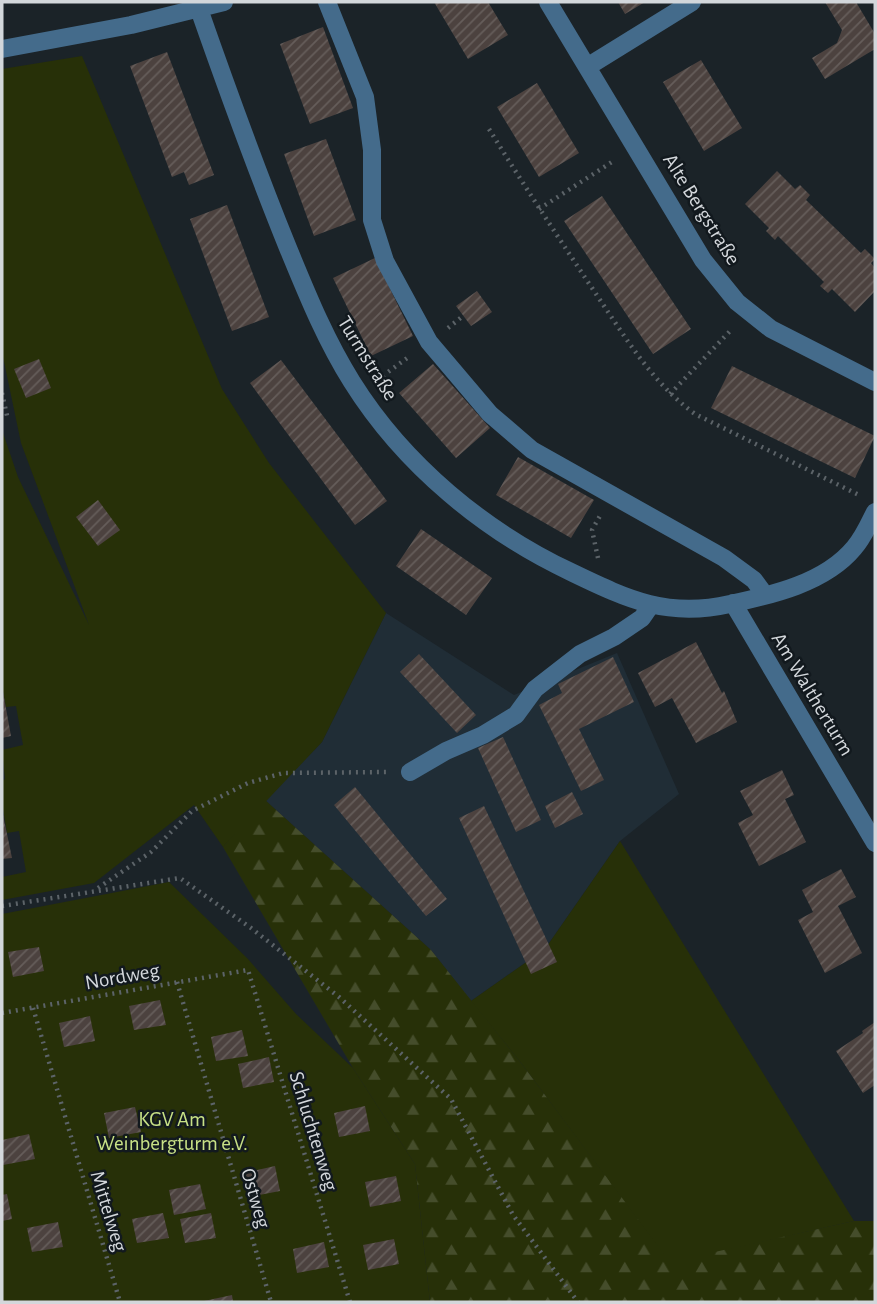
<svg xmlns="http://www.w3.org/2000/svg" width="877" height="1304" viewBox="0 0 877 1304" font-family="'Alegreya Sans',sans-serif">
<style>
.built{fill:#202d36}
.green{fill:#273008}
.forest{fill:url(#forest-firs)}
.building{fill:url(#building-hatch)}
.lines{fill:none;stroke-linecap:round;stroke-linejoin:round}
.path{stroke:#5c6368;stroke-width:4.5;stroke-dasharray:2 5;stroke-linecap:butt}
.minor{stroke:#446b8b;stroke-width:18}
.labels{text-anchor:middle;stroke-width:5;stroke-linejoin:round;paint-order:stroke}
.street-label{font-size:21px;fill:#d3d7db;stroke:#12191e}
.park-label{font-size:21px;fill:#c8e186;stroke:#12191e}
</style>
<defs>
<pattern id="forest-firs" width="22" height="20" patternUnits="userSpaceOnUse" patternTransform="scale(1.75)"><rect width="22" height="20" fill="#273008"/><path d="M5 1l3.5 6h-7zM16 11l3.5 6h-7z" fill="#454d2b"/></pattern>
<pattern id="building-hatch" width="6" height="6" patternUnits="userSpaceOnUse" patternTransform="scale(1.75)"><rect width="6" height="6" fill="#4c423f"/><path d="M-1 1l2-2M0 6l6-6M5 7l2-2" fill="none" stroke="#655d5a"/></pattern>
</defs>
<rect width="100%" height="100%" fill="#1b2328"/>
<path class="built" d="M386 613 514 695 617 653 679 794 620 841 545 949 471 1001 431 950 265 800 322 742Z"/>
<path class="green" d="M82 56 222 389 269 463 386 613 322 742 223 847 194 805 94 883 2 900V877L26 872 19 831 7 833 2 803V781L5 779 2 750 23 745 16 706 6 707 2 686V430L18 477 89 625 21 443 2 352V69Z
M620 841 854 1221 670 1263 521 1063 471 1001 545 949Z
M169 882 248 959 296 1014 353 1068 415 1164 430 1302H2V914Z"/>
<path class="forest" d="M265 800 431 950 521 1063 670 1262 854 1221H875V1302H430L415 1164 353 1068 223 847Z"/>
<path class="building" d="M434 2H488L508 35 468 59Z
M618 2H645L625 14Z
M825 2H856L875 34V49L825 79 812 58 837 43 842 30Z
M323 27 353 108 310 124 280 44Z
M167 52 214 175 189 185 184 172 172 177 130 66Z
M701 60 742 128 704 151 663 82Z
M537 83 579 153 539 177 497 107Z
M326 139 356 220 314 236 284 154Z
M777 171 795 189 800 185 810 195 806 200 861 253 865 249 875 259 871 263 875 268V291L855 312 832 289 828 293 820 286 824 282 778 236 775 240 766 231 769 228 745 204Z
M602 196 691 329 653 354 564 221Z
M227 205 269 317 232 331 190 219Z
M375 258 413 336 371 356 333 278Z
M477 291 492 312 471 326 456 306Z
M39 359 51 388 26 398 14 369Z
M281 360 387 501 355 525 250 383Z
M433 364 490 428 456 458 399 393Z
M732 366 875 436 855 478 711 408Z
M518 457 594 500 571 538 496 495Z
M98 500 120 530 98 546 76 517Z
M421 529 492 578 466 615 396 566Z
M696 642 722 693 724 691 737 722 696 743 672 698 655 707 638 673Z
M419 654 476 715 457 733 400 672Z
M613 657 634 702 579 729 604 780 581 791 539 705 562 693 558 684Z
M3 692 11 736 2 738V693Z
M503 737 541 820 516 832 478 748Z
M782 770 794 795 785 799 806 842 759 866 738 823 753 815 740 791Z
M355 787 447 899 426 916 334 805Z
M572 792 583 814 555 828 545 806Z
M484 806 557 962 531 974 459 818Z
M2 810 12 858 2 859Z
M841 869 856 897 838 906 862 953 825 973 798 920 813 912 802 890Z
M39 947 44 971 13 977 8 952Z
M160 1000 166 1025 134 1030 129 1006Z
M90 1016 95 1041 64 1047 59 1023Z
M875 1022V1085L863 1093 836 1051 863 1033 862 1031Z
M242 1030 248 1056 216 1061 211 1037Z
M269 1057 274 1082 243 1088 238 1064Z
M365 1106 370 1131 339 1137 334 1113Z
M135 1107 141 1132 109 1138 104 1113Z
M29 1134 35 1159 3 1165 2 1140Z
M275 1166 280 1191 248 1197 244 1173Z
M396 1176 401 1201 370 1207 365 1182Z
M200 1184 206 1209 174 1215 169 1190Z
M7 1194 12 1219 2 1221V1195Z
M163 1213 169 1238 137 1243 132 1219Z
M211 1213 216 1238 185 1243 180 1219Z
M58 1222 63 1247 32 1252 27 1228Z
M394 1239 399 1264 368 1270 363 1245Z
M324 1242 329 1267 297 1273 293 1249Z
M232 1295 233 1302H204V1301Z"/>
<g class="lines">
<path class="path" d="M489 129C523 184 558 237 594 291 624 335 651 382 695 414L861 496
M539 209 615 160
M448 328 463 316
M377 380 410 356
M2 393 8 420
M670 394 732 329
M598 558 592 530 601 514
M98 888 151 852 192 811 248 783 283 773 389 772
M2 906 180 878 251 928 339 997 451 1099 513 1215 578 1302
M177 982 271 1302
M33 1008 120 1302
M2 1013 248 970 350 1302"/>
<path class="minor" d="M327 2 365 97 372 150V220L385 261 429 342 490 414 532 450 724 558 754 580 765 595
M548 2 703 260 737 302 771 329 875 382
M199 9C227 89 256 169 288 248 307 294 325 339 352 382 404 465 485 532 573 573 629 600 668 618 730 604 772 595 825 583 854 548 863 538 869 524 875 512
M2 49 131 25 224 2
M587 67 692 2
M733 603 875 843
M410 772 446 751 483 735 516 715 535 689 580 654 614 637 642 618 651 605"/>
</g>
<g class="labels">
<g class="street-label">
<text transform="translate(702 209) rotate(58)" y="7">Alte Bergstraße</text>
<text transform="translate(368 358) rotate(58)" y="7">Turmstraße</text>
<text transform="translate(813 694) rotate(59)" y="7">Am Waltherturm</text>
<text transform="translate(122 976) rotate(-10)" y="7">Nordweg</text>
<text transform="translate(314 1131) rotate(73)" y="7">Schluchtenweg</text>
<text transform="translate(256 1198) rotate(74)" y="7">Ostweg</text>
<text transform="translate(109 1211) rotate(73)" y="7">Mittelweg</text>
</g>
<g class="park-label">
<text x="172" y="1126">KGV Am<tspan x="172" dy="24">Weinbergturm e.V.</tspan></text>
</g>
</g>
<rect width="877" height="1304" fill="none" stroke="#d3d7db" stroke-width="7"/>
</svg>
